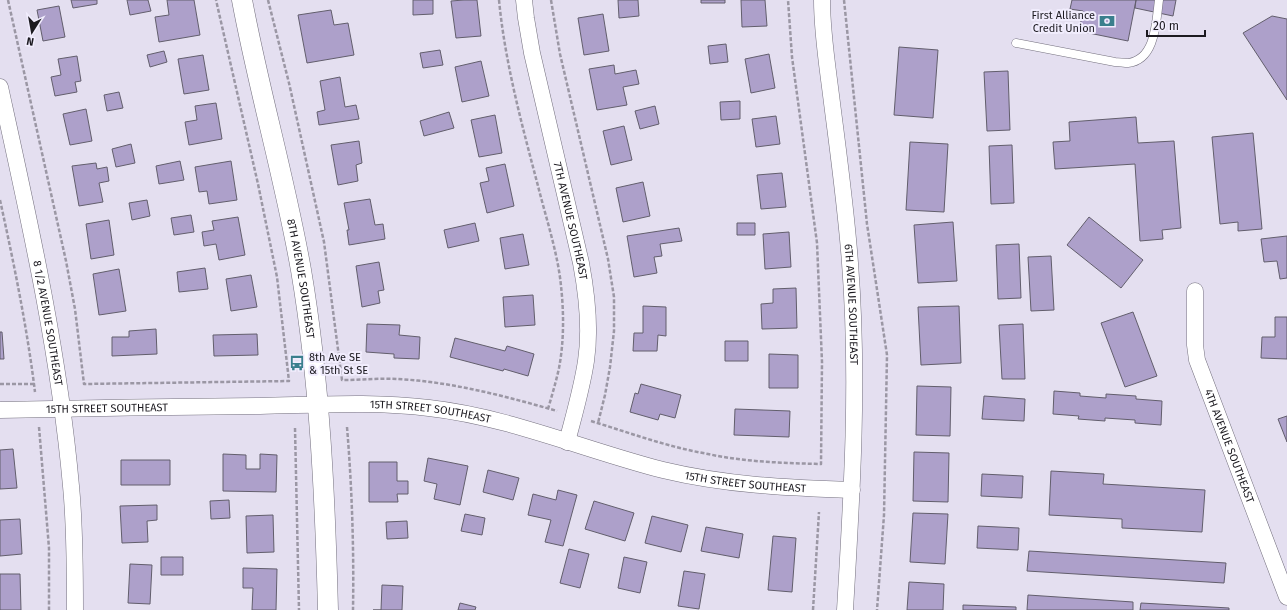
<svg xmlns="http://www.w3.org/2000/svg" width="1287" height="610" viewBox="0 0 1287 610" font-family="'Fira Sans',sans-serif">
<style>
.building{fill:#ada0ca;stroke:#625e6c}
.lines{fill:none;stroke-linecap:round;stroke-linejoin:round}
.service-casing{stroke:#74707e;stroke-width:9}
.minor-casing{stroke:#74707e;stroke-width:17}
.tertiary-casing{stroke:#74707e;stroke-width:21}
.path{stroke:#9b97a4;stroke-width:2.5;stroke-dasharray:4 2;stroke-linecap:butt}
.service{stroke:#fff;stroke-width:8}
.minor{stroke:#fff;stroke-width:16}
.tertiary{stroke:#fff;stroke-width:20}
.labels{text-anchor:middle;stroke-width:4;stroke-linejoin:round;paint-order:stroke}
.poi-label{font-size:11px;fill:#1c1a20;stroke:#f1edfd;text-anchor:end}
.street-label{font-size:11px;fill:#1c1a20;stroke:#f1edfd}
</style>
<rect width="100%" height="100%" fill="#e4dff0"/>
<path class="building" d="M71 0H97V4L73 8Z
M127 0H148L151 11 130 15Z
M167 0H194L200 35 159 42 155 17 169 15Z
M413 0H433V14L413 15Z
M464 0H477L481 36 456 38 451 1Z
M618 0H638L639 16 619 18Z
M701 0H725V3H701Z
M741 0H765L767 26 742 27Z
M1072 0H1136L1128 41 1079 31 1083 11 1070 9Z
M1136 0H1176L1173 16 1135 8Z
M59 6 65 37 43 41 37 10Z
M331 10 334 25 348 23 354 55 307 63 298 15Z
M603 14 609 51 584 55 578 18Z
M1272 16 1287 19V100L1243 33Z
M726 44 728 62 710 64 708 46Z
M899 47 938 50 933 118 894 115Z
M440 50 443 65 423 68 420 53Z
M164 51 167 62 150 67 147 55Z
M769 54 775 88 751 93 745 59Z
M203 55 209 90 184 94 178 59Z
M77 56 81 81 75 82 77 92 55 96 51 77 61 75 58 59Z
M481 61 489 96 462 102 455 67Z
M614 65 615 74 636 70 639 84 623 87 627 105 597 110 589 69Z
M1008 71 1010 130 987 131 984 72Z
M340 77 345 107 356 105 359 119 319 125 317 112 325 110 320 81Z
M119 92 123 108 107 111 104 95Z
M740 101V119L721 120 720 102Z
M216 103 222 139 189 145 185 122 197 120 195 106Z
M655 106 659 124 640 129 635 111Z
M86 109 92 141 70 145 63 114Z
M449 112 454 128 424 136 420 121Z
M495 115 502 153 479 157 471 120Z
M776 116 780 144 756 147 752 119Z
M1136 117 1138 143 1174 141 1181 228 1162 230 1163 239 1140 241 1135 164 1055 169 1053 142 1070 141 1069 122Z
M624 126 632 160 611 165 603 131Z
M1253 133 1262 229 1238 231V222L1220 224 1212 137Z
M359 141 362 163 356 165 358 181 338 185 331 145Z
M910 142 948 144 944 212 906 210Z
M131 144 135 163 116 167 112 149Z
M1012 145 1014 203 991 204 989 146Z
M180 161 184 180 159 184 156 166Z
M231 161 237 200 209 204 207 191 199 192 195 167Z
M96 163 97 169 107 167 109 181 99 183 103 202 79 206 72 166Z
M505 164 514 206 487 213 480 183 489 181 486 168Z
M782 173 786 207 761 209 757 175Z
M643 182 650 216 623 222 616 188Z
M370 199 375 225 383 224 385 239 349 245 347 230H349L344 203Z
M147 200 150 216 132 220 129 203Z
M191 215 194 232 174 235 171 218Z
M238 217 245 255 219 260 216 244 204 246 202 232 214 230 212 221Z
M1089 217 1143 260 1121 288 1067 245Z
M109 220 114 255 91 259 86 224Z
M953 222 957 281 918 283 914 225Z
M475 223 479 241 448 248 444 230Z
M737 223H755V235H737Z
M679 228 682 241 660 244 662 256 654 257 657 273 634 277 627 236Z
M789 232 791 267 765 269 763 234Z
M523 234 529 265 505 269 500 238Z
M1287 236V278L1280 279 1277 261 1264 262 1261 239Z
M1019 244 1021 298 998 299 996 245Z
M1051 256 1054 310 1031 311 1028 257Z
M379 262 384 290 378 291 380 303 362 307 356 266Z
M205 268 208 289 179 292 177 272Z
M119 269 126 311 99 315 93 274Z
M251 275 257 307 231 311 226 279Z
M796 288 797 328 762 329 761 304 773 303V289Z
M533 295 535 325 505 327 503 297Z
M643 306 666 307V336L658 335 657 351H633L634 333H643Z
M959 306 961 363 921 365 918 307Z
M1133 312 1157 376 1125 387 1101 323Z
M1275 317H1287V359L1261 358 1262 337H1275Z
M367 324 400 325 399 335 420 337 419 359 394 358V354L366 352Z
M1023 324 1025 379H1002L999 325Z
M156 329 157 354 112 356V337H129V331Z
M0 332H2L4 359H0Z
M257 334 258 355 214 356 213 335Z
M455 338 505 351 507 346 534 354 528 376 504 369 503 371 450 357Z
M725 341H748V361H725Z
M769 354 798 355V388H769Z
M641 384 681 395 675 418 660 414 658 420 630 412 635 393 638 394Z
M917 386 951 387 950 436 916 435Z
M1054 391 1080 393V396L1106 398V394L1136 396V399L1162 401 1161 425 1135 423V420L1105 418V421L1078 419 1079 416 1053 414Z
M984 396 1025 399 1024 421 982 419Z
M735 409 790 411 789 437 734 435Z
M1287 416V442L1278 419Z
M13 449 17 488 0 489V450Z
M914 452 949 453 948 502 913 501Z
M223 454 246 455V469H260V454L277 455 276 492 223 491Z
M428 458 468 466 460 505 434 499 437 484 424 481Z
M121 460H170V485H121Z
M369 462H397V481H408V494H397L398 502H369Z
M488 470 519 478 513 500 483 492Z
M1051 471 1104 474 1103 484 1205 490 1202 532 1122 528V519L1049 515Z
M982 474 1023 476 1022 498 981 496Z
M558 490 577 495 563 546 545 542 551 520 528 515 533 494 556 500Z
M229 500 230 518 211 519 210 501Z
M594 501 634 513 625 541 585 529Z
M157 505V520L147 521 148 542 122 543 120 506Z
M913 513 948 514 945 564 910 562Z
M465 514 485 518 482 535 461 531Z
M273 515 274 552 247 553 246 516Z
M652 516 688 525 681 552 645 543Z
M20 519 22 554 0 556V520Z
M407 521 408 538 387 539 386 522Z
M978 526 1019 528 1018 550 977 548Z
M706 527 743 534 739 558 701 551Z
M773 536 796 538 792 592 768 590Z
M569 549 589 554 580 588 560 583Z
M1029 551 1226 563 1224 583 1027 571Z
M161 557H183V575H161Z
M624 557 647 562 640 593 618 588Z
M130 564 152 565 150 604 128 603Z
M243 568 277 569 276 610H252L253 588H243Z
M684 571 705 574 699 609 678 606Z
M0 574H20L21 610H0Z
M909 582 944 584 943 610H907Z
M382 585 403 586 402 610H373H381Z
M1028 595 1133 602V610H1027Z
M460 603 476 607 475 610H458Z
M1141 603 1229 608V610H1140Z
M963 605 1016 607V610H963Z"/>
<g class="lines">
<defs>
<path id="service" d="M1016 43 1115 62C1119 62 1124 63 1128 63 1156 60 1156 21 1159 0"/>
<g id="minor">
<path id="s1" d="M524 0 526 18 532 53 581 263C587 295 591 328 586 361 582 388 574 415 567 442"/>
<path id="s2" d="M822 0C822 32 827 63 831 95 838 151 846 207 850 263 859 379 852 494 845 610"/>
<path id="s3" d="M0 87C29 219 59 351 71 486 75 527 75 569 75 610"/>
<path id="s4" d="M1195 291V345L1197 360 1287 597"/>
<path id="s5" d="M0 410C87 408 173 407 260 406 316 405 373 401 429 408 509 417 585 450 663 470 725 485 788 488 852 490"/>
</g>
<g id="tertiary">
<path id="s6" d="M242 0C259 91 285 179 301 270 320 382 325 496 328 610"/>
</g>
</defs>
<use href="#service" class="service-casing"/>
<use href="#minor" class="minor-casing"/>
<use href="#tertiary" class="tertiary-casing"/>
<path class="path" d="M8 0 66 261 75 309 84 384 289 381 277 277 258 184 216 0
M268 0 289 83 324 242 342 380C361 380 380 378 398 379 452 382 505 396 557 411
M499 0C505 63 522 125 538 186 546 218 558 254 561 286 564 313 564 342 559 368 556 382 552 395 548 409
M551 0 560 54 608 259 614 297V331L610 367 605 395 598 423
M844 0 867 224 887 355 884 515 877 610
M0 200C14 264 27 327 35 392
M0 384H34
M591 421C630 433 668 447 708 454 745 462 783 463 821 464L822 362 817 243 792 57 788 0
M39 427 49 548V610
M347 427C352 488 354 549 353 610
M295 428 299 610
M813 610 819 512"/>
<use href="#service" class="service"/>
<use href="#minor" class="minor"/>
<use href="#tertiary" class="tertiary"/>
</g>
<defs>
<symbol id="bank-bare" viewBox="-9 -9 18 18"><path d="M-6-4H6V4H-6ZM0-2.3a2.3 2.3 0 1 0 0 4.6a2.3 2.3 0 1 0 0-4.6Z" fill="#3a7f8d" stroke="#f1edfd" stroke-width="2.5" paint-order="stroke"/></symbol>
<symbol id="bus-bare" viewBox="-9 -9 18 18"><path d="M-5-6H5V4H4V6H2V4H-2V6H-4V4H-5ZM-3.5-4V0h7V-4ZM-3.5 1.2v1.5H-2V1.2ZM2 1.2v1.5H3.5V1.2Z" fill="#3a7f8d" stroke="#f1edfd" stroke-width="2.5" paint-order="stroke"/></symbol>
</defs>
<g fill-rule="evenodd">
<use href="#bank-bare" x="1096" y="10" width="22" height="22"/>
<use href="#bus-bare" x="286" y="352" width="22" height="22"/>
</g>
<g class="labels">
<g class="poi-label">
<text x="1095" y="19">First Alliance<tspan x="1095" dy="13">Credit Union</tspan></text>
<text x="309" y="361" text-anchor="start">8th Ave SE<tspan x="309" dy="13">&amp; 15th St SE</tspan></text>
</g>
<g class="street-label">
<text dy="4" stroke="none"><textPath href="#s1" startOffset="226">7TH AVENUE SOUTHEAST</textPath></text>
<text dy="4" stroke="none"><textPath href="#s6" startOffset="285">8TH AVENUE SOUTHEAST</textPath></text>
<text dy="4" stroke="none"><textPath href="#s2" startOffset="306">6TH AVENUE SOUTHEAST</textPath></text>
<text dy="4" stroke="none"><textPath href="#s3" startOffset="241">8 1/2 AVENUE SOUTHEAST</textPath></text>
<text dy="4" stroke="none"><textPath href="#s5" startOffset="107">15TH STREET SOUTHEAST</textPath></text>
<text dy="4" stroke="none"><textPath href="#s5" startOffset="431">15TH STREET SOUTHEAST</textPath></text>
<text dy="4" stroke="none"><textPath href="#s4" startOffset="161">4TH AVENUE SOUTHEAST</textPath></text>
<text dy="4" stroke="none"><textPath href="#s5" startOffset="755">15TH STREET SOUTHEAST</textPath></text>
</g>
</g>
<g transform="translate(32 32) rotate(191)" stroke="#f1edfd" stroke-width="3" paint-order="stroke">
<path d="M0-3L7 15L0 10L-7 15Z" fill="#1c1a20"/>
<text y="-6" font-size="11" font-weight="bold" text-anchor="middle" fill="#1c1a20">N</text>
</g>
<path d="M1147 30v6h58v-6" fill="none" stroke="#1c1a20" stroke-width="2"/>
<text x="1153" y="30" font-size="12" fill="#1c1a20" stroke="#f1edfd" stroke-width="3" paint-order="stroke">20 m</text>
</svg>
